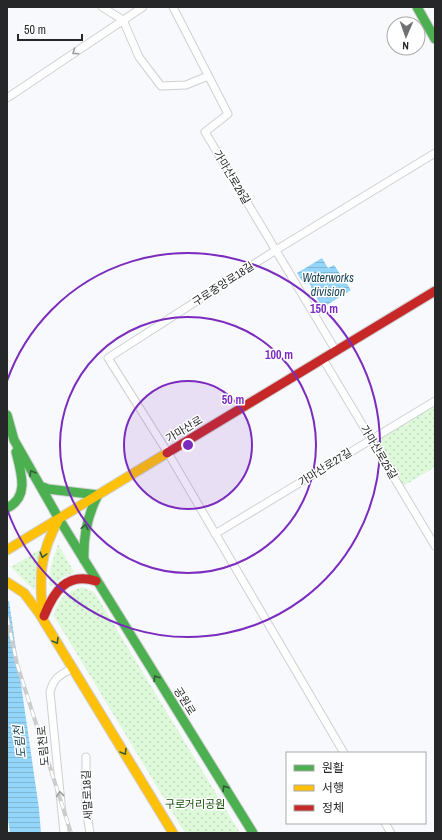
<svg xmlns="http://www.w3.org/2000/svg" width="442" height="840" viewBox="0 0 442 840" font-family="'Archivo Narrow','Noto Sans KR',sans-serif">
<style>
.grass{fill:url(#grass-dots)}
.water{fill:url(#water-rules)}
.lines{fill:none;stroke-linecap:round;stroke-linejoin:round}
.street-casing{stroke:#cfd0d2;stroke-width:9}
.fast-casing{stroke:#cfd0d2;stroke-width:11}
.slow-casing{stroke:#cfd0d2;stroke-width:11}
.jam-casing{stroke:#cfd0d2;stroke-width:11}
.street{stroke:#fefeff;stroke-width:7}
.fast{stroke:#4caf50;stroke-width:9}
.slow{stroke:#ffc107;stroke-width:9}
.jam{stroke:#c62828;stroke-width:9}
.rail-casing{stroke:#ccc;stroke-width:4}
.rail{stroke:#fff;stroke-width:2.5;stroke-dasharray:8;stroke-linecap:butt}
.oneway{stroke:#9d9d9f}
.oneway2{stroke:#355d39}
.ring{fill:none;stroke:#7b2cbf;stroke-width:2}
.labels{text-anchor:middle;stroke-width:3;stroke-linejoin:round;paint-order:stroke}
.street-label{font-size:11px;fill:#262729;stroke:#fff}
.park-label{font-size:11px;fill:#134c03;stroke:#fff}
.water-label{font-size:12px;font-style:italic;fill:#1c4559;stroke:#fff}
.centre{fill:#7b2cbf;stroke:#fff;stroke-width:2}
.ring-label{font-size:12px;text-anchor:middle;font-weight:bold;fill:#7b2cbf;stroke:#fff;stroke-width:3;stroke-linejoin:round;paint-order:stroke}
</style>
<defs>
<pattern id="grass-dots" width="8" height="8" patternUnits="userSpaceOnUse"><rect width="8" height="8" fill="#ddf9d9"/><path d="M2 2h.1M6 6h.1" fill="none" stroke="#bed5ba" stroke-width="1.8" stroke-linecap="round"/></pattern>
<pattern id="water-rules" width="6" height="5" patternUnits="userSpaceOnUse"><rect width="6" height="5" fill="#93d6f9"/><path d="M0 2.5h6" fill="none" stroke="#7fb8d5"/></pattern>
</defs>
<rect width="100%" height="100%" fill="#f7f9fc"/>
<path class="grass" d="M435 401V467L400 488 371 438Z
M58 544 74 572 62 578 53 586 49 585 51 567Z
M41 549 36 571 34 590 11 567Z
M82 587 94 592 240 833H185L54 616C59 597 64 594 82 587Z"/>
<path class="water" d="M322 258 328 268 334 265 351 290 322 308 309 283 304 284 297 273Z
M9 601 39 809 41 833H10L7 812V602Z"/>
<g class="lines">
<defs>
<path id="street" d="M102 7 123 20 139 57 161 86 186 85 208 76
M173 7 228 114 205 132 336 351
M7 98 143 7
M323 359 435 546
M215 534 435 401
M344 753 168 453 108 358 276 250 435 153
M86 757V809L90 833
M385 823 391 833
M64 833 50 692C54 677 60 675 73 668"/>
<path id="fast" d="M417 7 435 39
M7 415 14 440 59 519
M40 486 48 489 98 495C87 516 83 536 84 560
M7 508C30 497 21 472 16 452
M59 519 253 833"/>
<path id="slow" d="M7 550 167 453
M7 582 24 593 39 613 173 833
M43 617C39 578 39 554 59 519"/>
<path id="jam" d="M167 453 435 291
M44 616C54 591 67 572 96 581"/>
</defs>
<use href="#street" class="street-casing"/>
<use href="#fast" class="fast-casing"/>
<use href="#slow" class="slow-casing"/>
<use href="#jam" class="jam-casing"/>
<use href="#street" class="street"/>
<use href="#fast" class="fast"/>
<use href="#slow" class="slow"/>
<use href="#jam" class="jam"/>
<defs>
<path id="rail" d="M7 617 17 664 71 833"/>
</defs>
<use href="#rail" class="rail-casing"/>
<use href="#rail" class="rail"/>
</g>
<defs><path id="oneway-chevron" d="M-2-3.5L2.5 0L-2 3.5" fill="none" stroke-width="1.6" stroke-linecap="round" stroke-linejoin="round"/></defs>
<g class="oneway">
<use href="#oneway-chevron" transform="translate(75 52) rotate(146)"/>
<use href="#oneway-chevron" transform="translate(60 794) rotate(-96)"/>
</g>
<g class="oneway2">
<use href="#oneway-chevron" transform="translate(32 473) rotate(-120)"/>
<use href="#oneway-chevron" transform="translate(85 527) rotate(-79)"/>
<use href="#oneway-chevron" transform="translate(43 555) rotate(105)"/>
<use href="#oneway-chevron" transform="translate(56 641) rotate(59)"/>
<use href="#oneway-chevron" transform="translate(156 678) rotate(-122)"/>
<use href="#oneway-chevron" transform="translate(124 752) rotate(59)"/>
<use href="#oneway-chevron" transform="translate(225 788) rotate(-122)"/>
</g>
<circle cx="188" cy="445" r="64" fill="#7b2cbf" fill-opacity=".12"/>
<g class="ring">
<circle cx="188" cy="445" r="64"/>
<circle cx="188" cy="445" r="128"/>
<path d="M7 381A192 192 0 1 1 7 509"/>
</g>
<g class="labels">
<g class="street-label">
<text transform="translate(232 177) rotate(59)" y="4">가마산로26길</text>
<text transform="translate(223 284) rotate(-33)" y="4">구로중앙로18길</text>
<text transform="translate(184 429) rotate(-31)" y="4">가마산로</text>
<text transform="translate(379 452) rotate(59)" y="4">가마산로25길</text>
<text transform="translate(325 467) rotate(-32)" y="4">가마산로27길</text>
<text transform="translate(185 701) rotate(58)" y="4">공원로</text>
<text transform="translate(43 746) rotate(-96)" y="4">도림천로</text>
<text transform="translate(87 795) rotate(-93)" y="4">새말로18길</text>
</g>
<g class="park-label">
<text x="195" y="808">구로거리공원</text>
</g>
<g class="water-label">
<text x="328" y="282">Waterworks<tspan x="328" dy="14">division</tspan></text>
<text transform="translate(20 742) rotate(-97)" y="4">도림천</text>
</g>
</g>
<circle cx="188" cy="445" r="6" class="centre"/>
<g class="ring-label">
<text x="324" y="313">150 m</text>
<text x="279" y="359">100 m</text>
<text x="233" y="404">50 m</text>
</g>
<rect width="442" height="840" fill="none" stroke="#262729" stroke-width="16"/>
<rect x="286" y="752" width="140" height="72" fill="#ffffff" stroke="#a8a9a9"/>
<rect x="294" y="765" width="20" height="6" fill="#4caf50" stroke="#a8a9a9"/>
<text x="322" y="772" font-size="12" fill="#262729">원활</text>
<rect x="294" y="785" width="20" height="6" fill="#ffc107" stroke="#a8a9a9"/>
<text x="322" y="792" font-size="12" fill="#262729">서행</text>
<rect x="294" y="805" width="20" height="6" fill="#c62828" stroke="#a8a9a9"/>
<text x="322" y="812" font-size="12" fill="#262729">정체</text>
<g transform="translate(406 36) rotate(182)"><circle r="19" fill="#ffffff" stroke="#a8a9a9"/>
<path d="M0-3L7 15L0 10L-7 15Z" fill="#6f7073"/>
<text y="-6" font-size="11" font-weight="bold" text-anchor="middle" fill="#262729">N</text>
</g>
<path d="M18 34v6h64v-6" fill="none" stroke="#262729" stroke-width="2"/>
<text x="24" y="34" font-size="12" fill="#262729" stroke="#ffffff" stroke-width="3" paint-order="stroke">50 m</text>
</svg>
